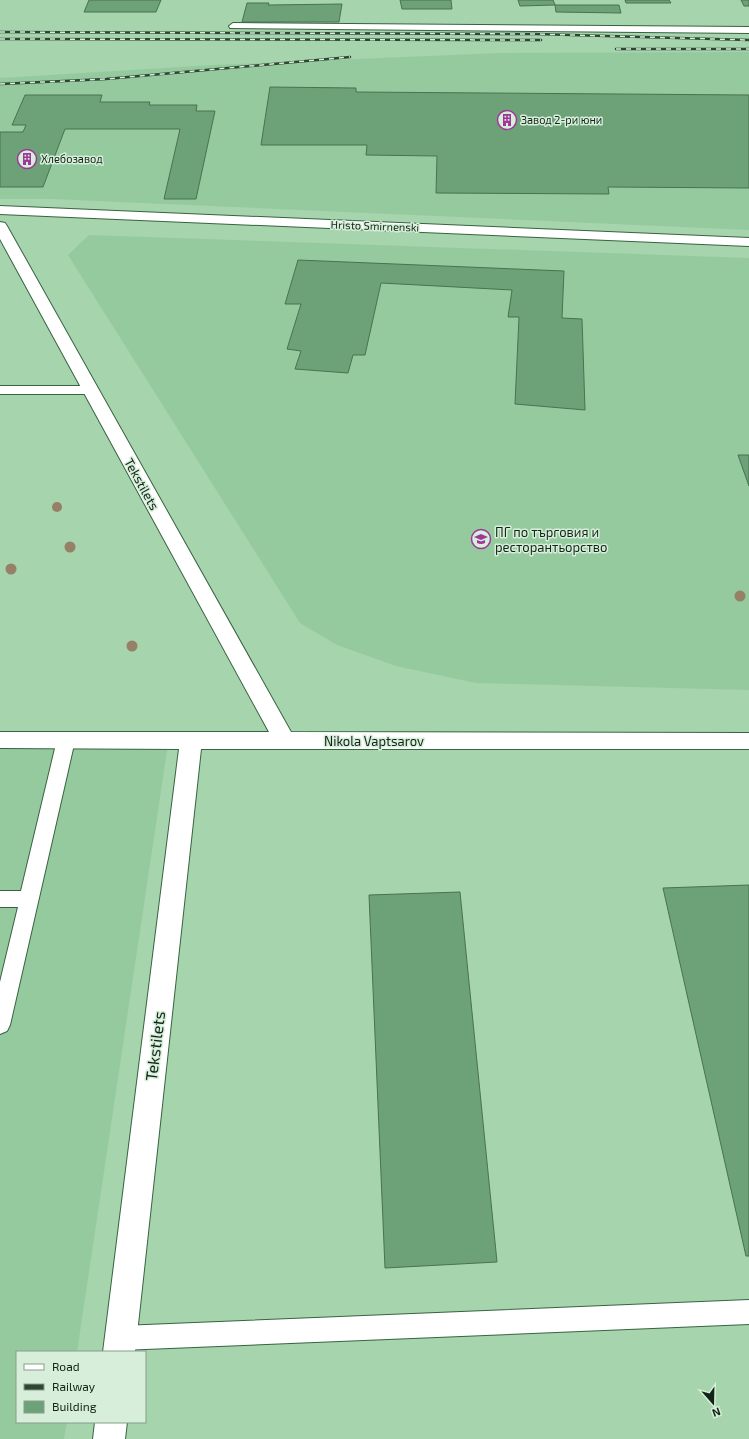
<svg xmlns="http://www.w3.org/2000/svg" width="749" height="1439" viewBox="0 0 749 1439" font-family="'Exo 2',sans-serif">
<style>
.built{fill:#95ca9e}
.building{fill:#6da177;stroke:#487350}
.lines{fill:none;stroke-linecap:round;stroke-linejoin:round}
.service-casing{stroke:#386341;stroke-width:2}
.minor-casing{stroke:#386341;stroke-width:2}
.service{fill:#fff;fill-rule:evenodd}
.minor{fill:#fff;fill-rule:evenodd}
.rail-casing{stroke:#2e4633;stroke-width:2.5}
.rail{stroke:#d6eeda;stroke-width:1.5;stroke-dasharray:5;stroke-linecap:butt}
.tree{fill:#978068}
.labels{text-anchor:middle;stroke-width:3;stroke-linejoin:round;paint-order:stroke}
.far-poi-label{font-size:11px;fill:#122416;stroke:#d6eeda;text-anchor:start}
.far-street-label{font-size:11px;fill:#122416;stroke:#d6eeda}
.street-label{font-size:13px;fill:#122416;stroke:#d6eeda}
.poi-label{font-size:13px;fill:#122416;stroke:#d6eeda;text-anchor:start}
.near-street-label{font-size:16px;fill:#122416;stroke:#d6eeda}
</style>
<rect width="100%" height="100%" fill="#a5d4ad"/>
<path class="built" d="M749 52V230L52 199H0V78L214 65 500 53Z
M89 235 749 258V690L476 683 396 666 337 645 300 623 68 255Z
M0 740 168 744 77 1352H17V1422H67L64 1439H0Z"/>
<path class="building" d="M89 0H161L156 12H84Z
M400 0H451L452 9H402Z
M518 0H553L555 5 520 6Z
M625 0H669L671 3H626Z
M741 0H749V6H744Z
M247 3H269L268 5 342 4 339 22H242Z
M555 5H619L621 13 556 12Z
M270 87 356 88V92L749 95V188L608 187 609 194 436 193 437 156 366 155 367 145H261Z
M25 95H102L100 102H150L149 105H197L196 111H215L196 199H164L180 129H65L43 187H0V132H23L26 125H12Z
M298 260 564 271 562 318 582 319 585 410 515 404 519 317H508L512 290 381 283 365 355H353L348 373 295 369 301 351 287 349 301 304H285Z
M738 455H749V486Z
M749 885V1256H746L663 888Z
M460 892 497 1262 385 1268 369 895Z"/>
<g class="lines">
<defs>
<path id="service" d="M233 23 749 27V33L230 28 229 26Z
M0 386H90L95 387 97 390 95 393 90 394H0Z
M66 734 72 735 75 740 10 1025 7 1031 0 1034V982L18 907H0V891H21L57 740 60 735Z
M749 1300V1324L121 1350 112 1347 109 1338 112 1329 121 1326Z"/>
<path id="minor" d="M0 206 749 238V246L0 214Z
M0 222 5 223 7 226 291 732 749 733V749H201L135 1352H103L179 749 0 748V732H269L0 239Z
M95 1422H127L125 1439H93Z"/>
</defs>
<use href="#service" class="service-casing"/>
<use href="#minor" class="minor-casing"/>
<use href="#service" class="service"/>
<use href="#minor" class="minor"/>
<defs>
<path id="rail" d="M0 32 536 34 749 40
M0 39 541 40
M616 49H749
M0 84 106 79 350 57"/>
</defs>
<use href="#rail" class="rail-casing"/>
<use href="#rail" class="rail"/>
</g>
<g class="tree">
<circle cx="57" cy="507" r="5"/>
<circle cx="70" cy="547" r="5.5"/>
<circle cx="11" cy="569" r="5.5"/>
<circle cx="740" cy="596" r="5.5"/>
<circle cx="132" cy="646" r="5.5"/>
</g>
<defs>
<symbol id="building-ring" viewBox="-11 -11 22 22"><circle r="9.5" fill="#d6eeda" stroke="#9f379a" stroke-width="1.5"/><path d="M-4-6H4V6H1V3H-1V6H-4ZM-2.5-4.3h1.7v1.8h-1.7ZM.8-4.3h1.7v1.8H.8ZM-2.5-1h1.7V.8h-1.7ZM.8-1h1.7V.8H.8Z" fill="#9f379a"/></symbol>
<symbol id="school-ring" viewBox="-11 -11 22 22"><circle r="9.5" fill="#d6eeda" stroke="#9f379a" stroke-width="1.5"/><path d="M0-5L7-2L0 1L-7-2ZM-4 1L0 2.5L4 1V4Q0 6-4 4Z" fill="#9f379a"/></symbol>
</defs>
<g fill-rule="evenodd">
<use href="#building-ring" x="496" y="109" width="22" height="22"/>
<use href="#building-ring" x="16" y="148" width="22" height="22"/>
<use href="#school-ring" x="470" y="528" width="22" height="22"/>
</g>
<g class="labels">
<g class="far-poi-label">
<text x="521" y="124">Завод 2-ри юни</text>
<text x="41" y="163">Хлебозавод</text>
</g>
<g class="far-street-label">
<text transform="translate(375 226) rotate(2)" y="4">Hristo Smirnenski</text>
</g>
<g class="street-label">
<text transform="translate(142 484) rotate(61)" y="5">Tekstilets</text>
<text x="374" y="746">Nikola Vaptsarov</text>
</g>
<g class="poi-label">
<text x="495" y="537">ПГ по търговия и<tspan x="495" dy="15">ресторантьорство</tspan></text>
</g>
<g class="near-street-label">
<text transform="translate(155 1046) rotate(-83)" y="6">Tekstilets</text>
</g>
</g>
<rect x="16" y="1351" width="130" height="72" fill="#d6eeda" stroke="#889d8c"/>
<rect x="24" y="1364" width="20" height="6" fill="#ffffff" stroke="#889d8c"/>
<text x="52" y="1371" font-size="12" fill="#122416">Road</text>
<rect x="24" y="1384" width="20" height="6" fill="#2e4633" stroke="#889d8c"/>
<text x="52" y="1391" font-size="12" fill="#122416">Railway</text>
<rect x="24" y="1401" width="20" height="12" fill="#6da177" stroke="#889d8c"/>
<text x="52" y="1411" font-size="12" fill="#122416">Building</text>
<g transform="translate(713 1403) rotate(160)" stroke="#d6eeda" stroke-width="3" paint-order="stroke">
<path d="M0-3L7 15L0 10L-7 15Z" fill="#122416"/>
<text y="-6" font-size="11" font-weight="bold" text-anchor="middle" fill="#122416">N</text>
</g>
</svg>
